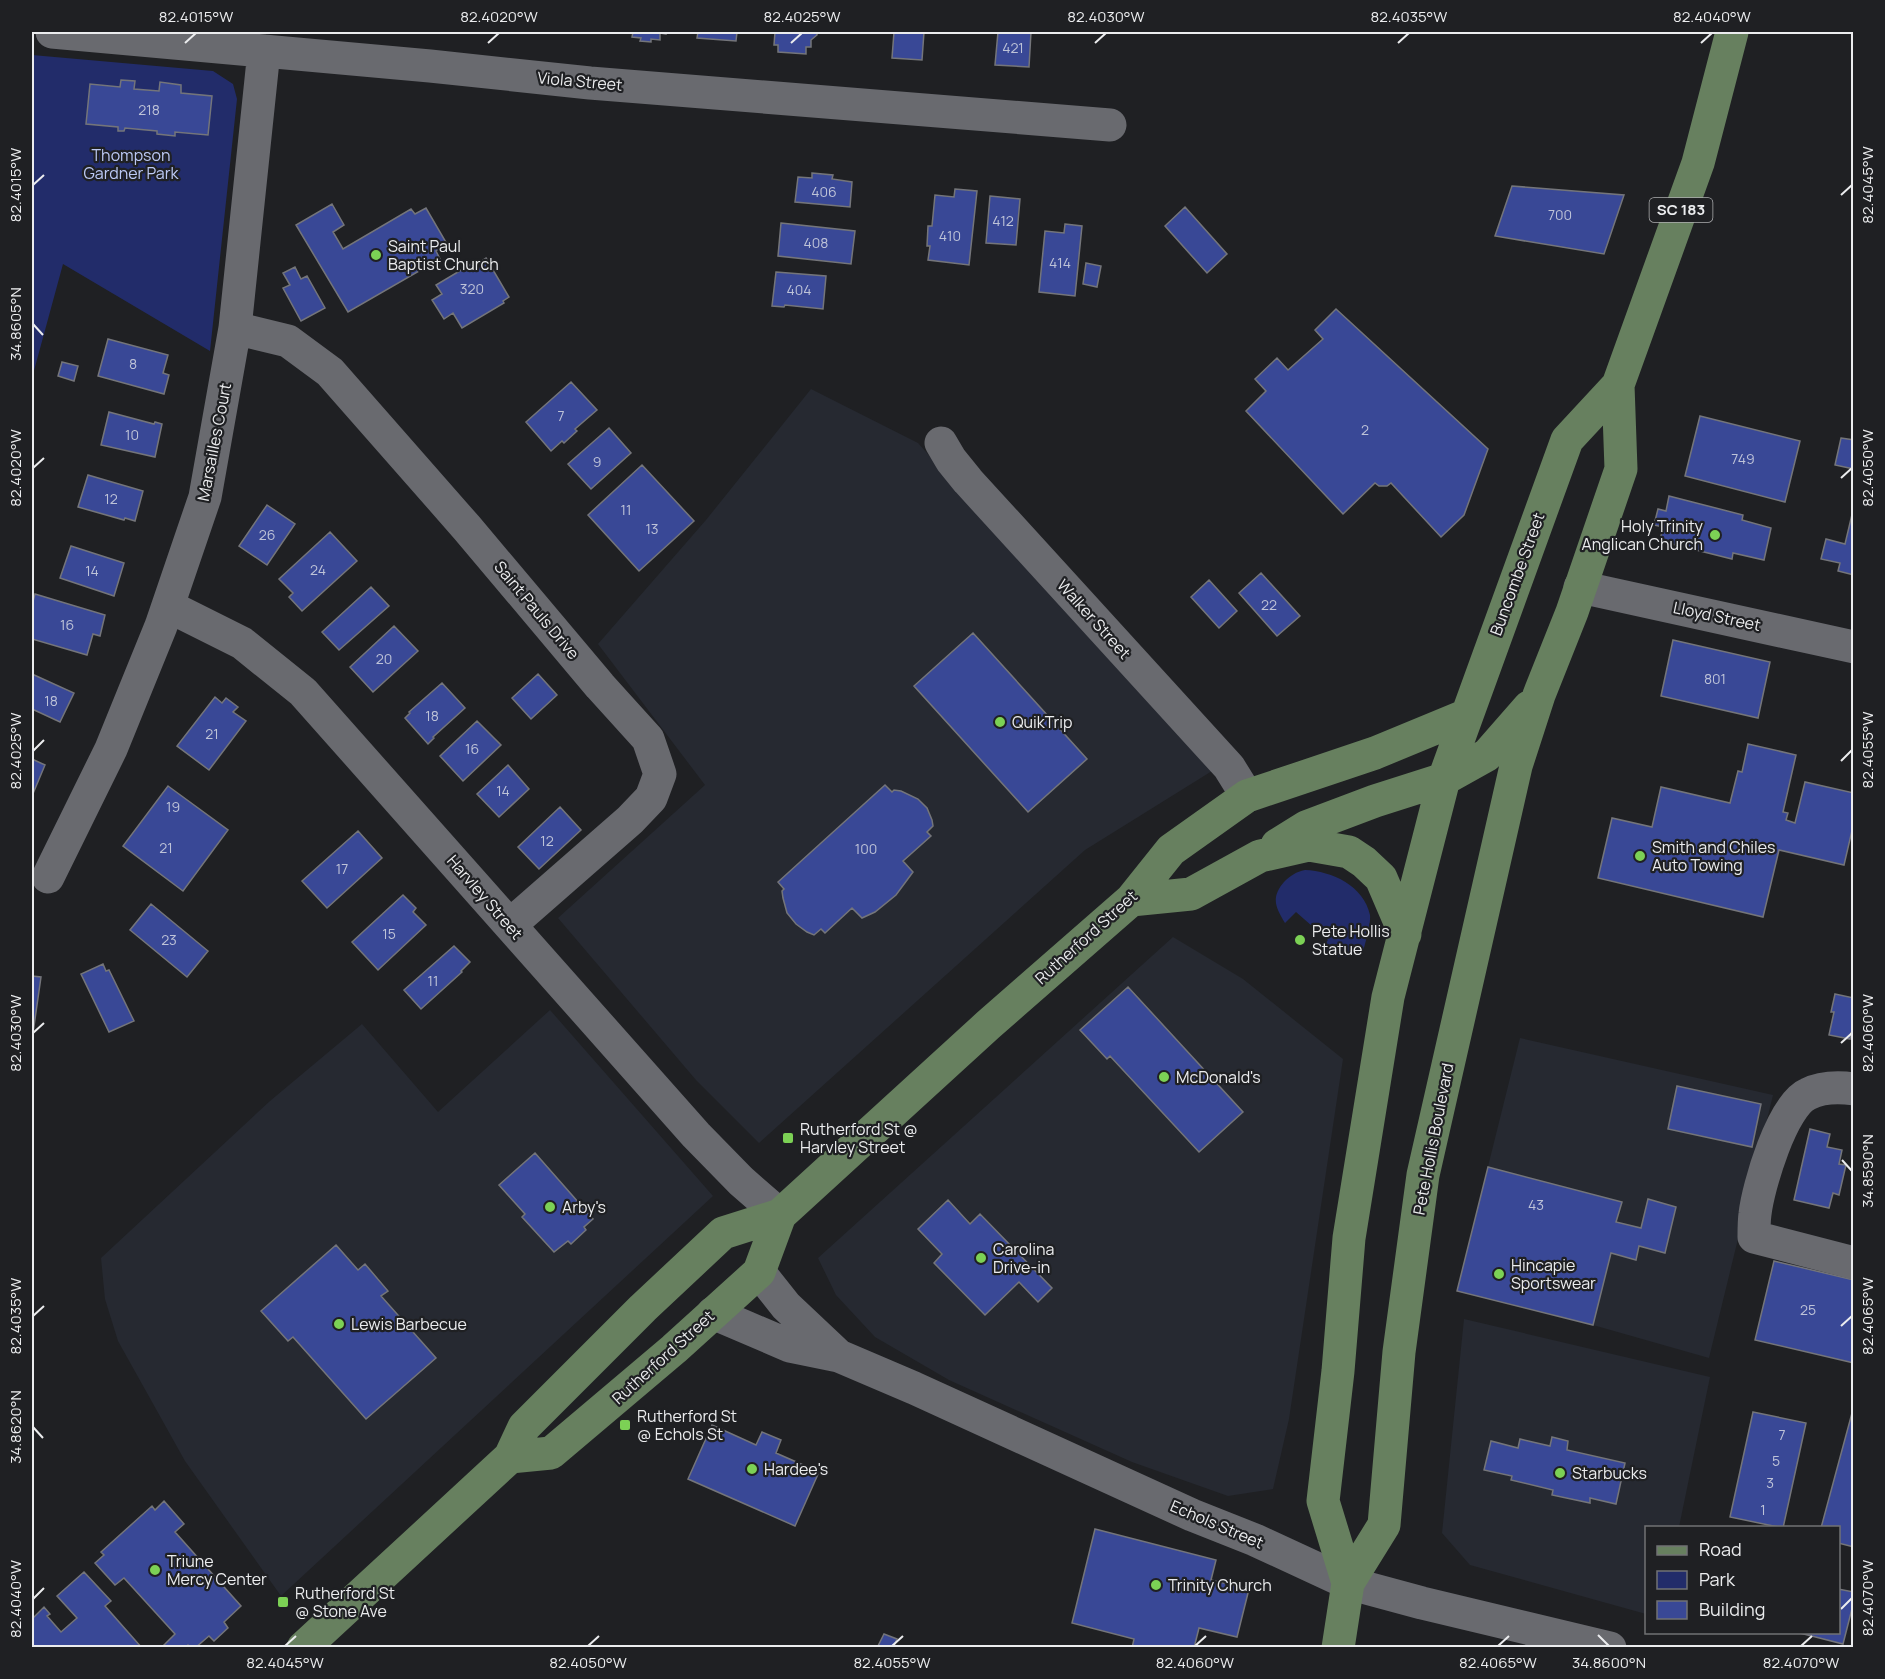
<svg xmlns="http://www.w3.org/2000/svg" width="1885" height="1679" viewBox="0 0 1885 1679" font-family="Manrope,sans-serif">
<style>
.built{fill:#262931}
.green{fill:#222c6a}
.building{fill:#394896;stroke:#74757a;stroke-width:1.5}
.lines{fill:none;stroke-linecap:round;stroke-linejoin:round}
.minor{stroke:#696a6f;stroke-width:33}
.major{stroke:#67805f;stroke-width:33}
.ticks{fill:none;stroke:#ebecee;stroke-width:2}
.poi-dot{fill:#7cd155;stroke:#1f2023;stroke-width:2}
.labels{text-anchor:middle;stroke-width:4.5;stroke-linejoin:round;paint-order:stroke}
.number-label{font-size:14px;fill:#bec3d8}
.shield{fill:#1f2023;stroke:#aeafb1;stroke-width:1.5}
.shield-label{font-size:15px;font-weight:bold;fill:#ebecee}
.street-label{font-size:16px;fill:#ebecee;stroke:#1f2023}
.park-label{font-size:16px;fill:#bcc9f5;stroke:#1f2023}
.poi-label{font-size:16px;fill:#ebecee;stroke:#1f2023;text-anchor:start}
.neatline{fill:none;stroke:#ebecee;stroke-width:2}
.ticks-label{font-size:15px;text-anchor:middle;fill:#ebecee}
</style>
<rect width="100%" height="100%" fill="#1f2023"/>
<path class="built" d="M811 389 918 443 1212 771 1085 850 759 1143 696 1080 558 918 705 785 598 644 706 520Z
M1173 937 1243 979 1343 1059 1289 1419 1273 1489 1228 1496 1132 1462 949 1380 875 1337 836 1295 818 1258Z
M550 1010 713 1196 281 1596 185 1461 118 1341 105 1299 101 1258 270 1101 362 1024 438 1112Z
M1520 1038 1773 1095 1709 1358 1593 1325 1457 1291Z
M1464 1319 1710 1377 1679 1527 1646 1528V1614L1470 1565 1442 1533Z"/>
<path class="green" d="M32 55 213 71 233 84 237 99 210 351 63 264 32 378Z
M1305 870C1332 871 1364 886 1370 915 1371 924 1365 943 1363 952 1347 959 1335 958 1320 950L1328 940 1296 912 1285 923C1275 907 1271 897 1284 882 1291 875 1296 872 1305 870Z"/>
<path class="building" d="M633 32H666V34L660 33V40L651 39V42L640 41 641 38 632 37Z
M698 32H737L736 41 697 38Z
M775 32H817V35L811 40V47H806V54L778 52V45H774Z
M894 32H924L922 60 892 58Z
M998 32H1031L1029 67 995 65Z
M121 80 135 81 134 89 159 91 160 82 181 85V93L212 96 208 135 175 132V136L157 134V131L125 128 124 131H118V127L86 124 90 84 120 87Z
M812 173 833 175 832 179 852 182 850 207 795 202 798 177 812 178Z
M1512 186 1624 195 1604 254 1495 236Z
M955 189 977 191 969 265 928 260 930 246H927L928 226H932L935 195 954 197Z
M990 196 1020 199 1016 245 986 243Z
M332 204 344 225 333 232 343 249 411 209 415 214 426 208 447 244 436 251 440 259 348 312 296 225Z
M1185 207 1227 254 1207 273 1165 226Z
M781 223 855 231 851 264 778 256Z
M1065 224 1082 226 1075 296 1039 292 1045 231 1064 233Z
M486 258 509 297 503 301 504 303 462 328 453 313 444 319 432 300 442 294 436 285 478 260 480 262Z
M1086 263 1101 266 1097 287 1083 284Z
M295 267 301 279 307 276 325 308 301 321 283 288 290 285 283 273Z
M776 272 826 276 823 309 785 305 784 307 772 306Z
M1336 309 1488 449 1464 515 1441 537 1391 483 1387 486H1379L1375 483 1343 514 1246 411 1266 391 1255 379 1277 358 1288 370 1323 339 1315 330Z
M108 339 168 355 163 373 169 375 164 394 98 376Z
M62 362 78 366 74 381 58 376Z
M571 382 597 410 575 429 577 431 564 443 562 441 551 451 526 422Z
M109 412 154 424 155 422 162 424 155 457 101 445Z
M1700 416 1800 441 1785 502 1685 476Z
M609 428 631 453 591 489 568 464Z
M1841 438 1854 440V469L1835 465Z
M642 465 694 521 639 571 588 515Z
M88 475 143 491 135 521 125 518 124 520 78 507Z
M1669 496 1743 515 1742 520 1771 528 1764 560 1733 553 1732 559 1660 541 1663 527 1654 525 1658 509 1666 511Z
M267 505 295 524 267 565 239 546Z
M1854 506V575L1838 571 1840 563 1821 559 1826 539 1845 544Z
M330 532 357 561 302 611 289 597 293 593 279 579Z
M71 546 124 563 114 596 60 578Z
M1261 573 1300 616 1277 636 1239 593Z
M1209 580 1237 611 1219 628 1191 597Z
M371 587 389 606 339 650 322 632Z
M35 594 105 615 100 636 93 634 87 655 32 639V605Z
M394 626 418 651 373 692 350 667Z
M973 633 1087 759 1028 812 914 686Z
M1673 640 1770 662 1758 718 1661 696Z
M32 674 74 693 60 722 32 709Z
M538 674 557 695 531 719 512 698Z
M442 683 465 708 433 737 434 738 428 744 405 718 410 713 409 712Z
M215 697 222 703 226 698 238 707 233 712 246 721 209 770 177 746Z
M477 721 501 745 463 781 440 756Z
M1748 744 1796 755 1783 812 1788 813 1786 820 1795 823 1805 782 1854 793V822L1844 865 1779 850 1763 917 1598 878 1612 818 1652 827 1661 787 1730 803 1738 771 1742 772Z
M32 759 45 765 32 796Z
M508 765 529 789 499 817 477 794Z
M885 785 892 792 894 790 901 791 918 799 927 808 932 820 933 826 927 832 931 836 903 861 913 872 896 895 875 912 862 918 852 908 825 933 821 929 814 935 807 932 796 924 787 913 783 898 782 891 784 889 778 882Z
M168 786 228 830 183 891 123 846Z
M560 807 581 830 539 869 518 847Z
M358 831 382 858 327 908 302 881Z
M403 895 416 908 413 912 426 925 378 970 352 942Z
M151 904 208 951 187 977 130 930Z
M454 946 470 962 461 971 462 972 421 1009 404 990Z
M103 964 106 971 109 970 134 1021 109 1032 81 974Z
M32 976 41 977 33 1033H32Z
M1128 987 1243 1112 1199 1152 1110 1056 1107 1059 1080 1030Z
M1835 994 1854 998V1034L1851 1033 1850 1039 1829 1035 1834 1012H1831Z
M1677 1086 1761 1104 1752 1147 1668 1129Z
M1810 1129 1830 1134 1827 1147 1842 1150 1839 1164 1846 1165 1839 1195 1833 1193 1829 1208 1794 1200Z
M535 1153 593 1219 584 1227 586 1230 571 1244 568 1241 554 1252 522 1217 525 1214 499 1185Z
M1488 1167 1622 1202 1616 1222 1641 1228 1648 1199 1676 1207 1665 1253 1639 1246 1636 1260 1611 1253 1593 1325 1457 1291Z
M948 1200 970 1224 980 1214 1052 1288 1038 1302 1019 1282 985 1315 934 1263 942 1254 918 1229Z
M336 1245 358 1270 365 1264 388 1291 381 1296 436 1358 366 1419 293 1337 288 1341 261 1311Z
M1774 1261 1854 1280V1363L1755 1340Z
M1753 1412 1806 1423 1783 1528 1730 1517Z
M1852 1413H1854V1547L1838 1543V1528H1821Z
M712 1425 756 1445 762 1432 781 1440 776 1453 819 1472 795 1526 688 1479Z
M1552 1437 1568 1441 1567 1450 1625 1463 1616 1504 1590 1498V1503L1552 1495 1553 1490 1511 1480 1512 1476 1484 1470 1491 1441 1518 1448 1520 1439 1550 1446Z
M164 1501 184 1524 175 1532 241 1606 224 1622 228 1628 214 1641 209 1636 195 1648H190L188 1645 186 1648H161L175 1634 124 1578 115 1585 95 1563 104 1555 101 1552 152 1506 155 1510Z
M1095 1529 1216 1560 1211 1580 1249 1589 1237 1637 1199 1628 1194 1648H1132L1134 1639 1072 1623Z
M84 1572 111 1601 105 1606 142 1648H32V1619L44 1607 50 1614 47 1616 61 1632 77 1618 57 1596Z
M1838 1589 1854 1592V1601L1843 1644 1796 1632H1838Z
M884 1634 897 1639 893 1648H877Z"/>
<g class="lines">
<path class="minor" d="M52 32 430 66 590 83 1110 125
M235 328 288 341 330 372 467 528 600 686 648 739 660 774 651 798 630 820 510 925
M941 443 951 460 968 481 1229 767 1247 796
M1580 587 1854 647
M168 606 242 643 303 692 696 1135 741 1181 780 1215
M48 877 111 749 161 626 205 497 235 328 264 51
M1854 1089C1839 1087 1822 1087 1808 1094 1782 1105 1758 1187 1755 1214 1754 1221 1754 1229 1754 1237L1854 1263
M759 1272 786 1306 838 1355
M713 1313 790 1346 839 1356 914 1388 1192 1515 1255 1540 1348 1583 1422 1603 1610 1648"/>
<path class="major" d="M1277 845 1306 827 1375 801 1444 779 1487 755 1529 707
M1131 900 1191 894 1260 856 1309 845 1349 852 1364 862 1381 878 1405 934
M510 1457 551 1453 674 1349 759 1272 780 1215
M1348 1583 1323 1501 1338 1371 1349 1238 1388 997 1444 779 1567 440 1618 385
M303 1648 510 1457 524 1427 643 1308 723 1233 780 1215 988 1025 1131 900 1171 850 1247 796 1375 753 1467 715
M1338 1648 1348 1583 1384 1525 1399 1352 1423 1175 1516 766 1539 695 1572 612 1621 469 1618 385 1698 163 1732 32"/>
</g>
<path class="ticks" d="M185 43 196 33M488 43 499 33M791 43 802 33M1095 43 1106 33M1398 43 1409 33M1701 43 1712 33M33 185 44 175M1841 195 1852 185M33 324 43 335M33 468 44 458M1841 478 1852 468M33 751 44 740M1841 761 1852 750M33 1033 44 1023M1841 1043 1852 1033M1842 1160 1852 1171M33 1316 44 1306M1841 1326 1852 1316M33 1427 43 1438M33 1599 44 1588M1841 1609 1852 1598M1598 1635 1609 1646M285 1646 296 1636M588 1646 599 1636M892 1646 903 1636M1195 1646 1206 1636M1498 1646 1509 1636M1801 1646 1812 1636"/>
<g class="poi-dot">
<circle cx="376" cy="255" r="6"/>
<circle cx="1715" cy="535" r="6"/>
<circle cx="1000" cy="722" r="6"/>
<circle cx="1640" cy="856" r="6"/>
<circle cx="1300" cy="940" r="6"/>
<circle cx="1164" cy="1077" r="6"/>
<rect x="782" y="1132" width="12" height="12" rx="3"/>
<circle cx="550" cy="1207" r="6"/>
<circle cx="981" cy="1258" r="6"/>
<circle cx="1499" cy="1274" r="6"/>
<circle cx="339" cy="1324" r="6"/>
<rect x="619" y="1419" width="12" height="12" rx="3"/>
<circle cx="752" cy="1469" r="6"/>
<circle cx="1560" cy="1473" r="6"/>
<circle cx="155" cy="1570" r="6"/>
<circle cx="1156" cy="1585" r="6"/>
<rect x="277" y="1596" width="12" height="12" rx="3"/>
</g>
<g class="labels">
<g class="number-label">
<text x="1013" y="53">421</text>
<text x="149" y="115">218</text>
<text x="824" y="197">406</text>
<text x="1560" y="220">700</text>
<text x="1003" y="226">412</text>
<text x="950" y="241">410</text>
<text x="816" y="248">408</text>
<text x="1060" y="268">414</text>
<text x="472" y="294">320</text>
<text x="799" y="295">404</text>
<text x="133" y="369">8</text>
<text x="561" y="421">7</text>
<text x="1365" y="435">2</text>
<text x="132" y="440">10</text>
<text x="1743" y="464">749</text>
<text x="597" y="467">9</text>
<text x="111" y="504">12</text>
<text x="626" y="515">11</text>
<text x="652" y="534">13</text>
<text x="267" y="540">26</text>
<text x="318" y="575">24</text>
<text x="92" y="576">14</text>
<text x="1269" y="610">22</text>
<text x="67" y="630">16</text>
<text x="384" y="664">20</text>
<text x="1715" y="684">801</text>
<text x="51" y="706">18</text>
<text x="432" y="721">18</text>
<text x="212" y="739">21</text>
<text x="472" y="754">16</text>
<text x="503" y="796">14</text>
<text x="173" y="812">19</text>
<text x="547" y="846">12</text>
<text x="166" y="853">21</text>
<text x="866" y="854">100</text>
<text x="342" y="874">17</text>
<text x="389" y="939">15</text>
<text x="169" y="945">23</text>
<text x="433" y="986">11</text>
<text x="1536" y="1210">43</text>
<text x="1808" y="1315">25</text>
<text x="1782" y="1440">7</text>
<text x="1776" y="1466">5</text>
<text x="1770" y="1488">3</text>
<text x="1763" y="1515">1</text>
</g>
<rect class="shield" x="1649.5" y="198" width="63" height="24" rx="4.5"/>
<g class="shield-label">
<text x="1681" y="215">SC 183</text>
</g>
<g class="street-label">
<text transform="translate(580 81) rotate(5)" y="6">Viola Street</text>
<text transform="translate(214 442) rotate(-79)" y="6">Marsailles Court</text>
<text transform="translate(1517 574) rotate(-70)" y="6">Buncombe Street</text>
<text transform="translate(537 610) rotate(50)" y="6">Saint Pauls Drive</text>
<text transform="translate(1717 616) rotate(12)" y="6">Lloyd Street</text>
<text transform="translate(1094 619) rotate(48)" y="6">Walker Street</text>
<text transform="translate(485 897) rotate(49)" y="6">Harvley Street</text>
<text transform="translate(1086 937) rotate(-42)" y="6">Rutherford Street</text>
<text transform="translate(1433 1139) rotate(-79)" y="6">Pete Hollis Boulevard</text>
<text transform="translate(663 1357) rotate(-42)" y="6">Rutherford Street</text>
<text transform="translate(1217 1524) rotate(23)" y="6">Echols Street</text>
</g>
<g class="park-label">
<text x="131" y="161">Thompson<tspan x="131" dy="18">Gardner Park</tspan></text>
</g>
<g class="poi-label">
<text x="388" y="252">Saint Paul<tspan x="388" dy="18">Baptist Church</tspan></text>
<text x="1703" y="532" text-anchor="end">Holy Trinity<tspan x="1703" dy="18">Anglican Church</tspan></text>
<text x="1012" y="728">QuikTrip</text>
<text x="1652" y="853">Smith and Chiles<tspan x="1652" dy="18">Auto Towing</tspan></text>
<text x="1312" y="937">Pete Hollis<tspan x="1312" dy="18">Statue</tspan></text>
<text x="1176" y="1083">McDonald's</text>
<text x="800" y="1135">Rutherford St @<tspan x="800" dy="18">Harvley Street</tspan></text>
<text x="562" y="1213">Arby's</text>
<text x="993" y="1255">Carolina<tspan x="993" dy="18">Drive-in</tspan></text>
<text x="1511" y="1271">Hincapie<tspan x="1511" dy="18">Sportswear</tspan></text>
<text x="351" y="1330">Lewis Barbecue</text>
<text x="637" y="1422">Rutherford St<tspan x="637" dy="18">@ Echols St</tspan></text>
<text x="764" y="1475">Hardee's</text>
<text x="1572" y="1479">Starbucks</text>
<text x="167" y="1567">Triune<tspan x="167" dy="18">Mercy Center</tspan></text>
<text x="1168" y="1591">Trinity Church</text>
<text x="295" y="1599">Rutherford St<tspan x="295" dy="18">@ Stone Ave</tspan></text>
</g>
</g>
<rect width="1885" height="1679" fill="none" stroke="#1f2023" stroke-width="66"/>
<rect x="1645" y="1526" width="195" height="108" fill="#1f2023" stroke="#717274" stroke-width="1.5"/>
<rect x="1657" y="1546" width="30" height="9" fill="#67805f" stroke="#717274" stroke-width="1.5"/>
<text x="1699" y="1556" font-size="18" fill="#ebecee">Road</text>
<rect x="1657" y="1571" width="30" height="18" fill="#222c6a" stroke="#717274" stroke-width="1.5"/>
<text x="1699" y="1586" font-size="18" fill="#ebecee">Park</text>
<rect x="1657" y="1601" width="30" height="18" fill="#394896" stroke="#717274" stroke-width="1.5"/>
<text x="1699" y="1616" font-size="18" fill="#ebecee">Building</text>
<rect x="33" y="33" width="1819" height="1613" class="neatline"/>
<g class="ticks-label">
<text x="196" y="22">82.4015°W</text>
<text x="499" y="22">82.4020°W</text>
<text x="802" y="22">82.4025°W</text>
<text x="1106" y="22">82.4030°W</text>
<text x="1409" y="22">82.4035°W</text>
<text x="1712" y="22">82.4040°W</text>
<text transform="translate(1868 185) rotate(-90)" y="5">82.4045°W</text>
<text transform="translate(16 185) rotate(-90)" y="5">82.4015°W</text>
<text transform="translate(16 324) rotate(-90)" y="5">34.8605°N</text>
<text transform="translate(1868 468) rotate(-90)" y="5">82.4050°W</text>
<text transform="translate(16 468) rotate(-90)" y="5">82.4020°W</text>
<text transform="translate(1868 750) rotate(-90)" y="5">82.4055°W</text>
<text transform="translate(16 751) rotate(-90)" y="5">82.4025°W</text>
<text transform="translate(1868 1033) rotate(-90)" y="5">82.4060°W</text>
<text transform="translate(16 1033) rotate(-90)" y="5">82.4030°W</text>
<text transform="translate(1868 1171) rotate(-90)" y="5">34.8590°N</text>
<text transform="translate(1868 1316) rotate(-90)" y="5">82.4065°W</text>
<text transform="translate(16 1316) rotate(-90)" y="5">82.4035°W</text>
<text transform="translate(16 1427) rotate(-90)" y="5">34.8620°N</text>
<text transform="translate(1868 1598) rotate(-90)" y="5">82.4070°W</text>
<text transform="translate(16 1599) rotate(-90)" y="5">82.4040°W</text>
<text x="285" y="1668">82.4045°W</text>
<text x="588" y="1668">82.4050°W</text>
<text x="892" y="1668">82.4055°W</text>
<text x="1195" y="1668">82.4060°W</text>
<text x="1498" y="1668">82.4065°W</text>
<text x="1609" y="1668">34.8600°N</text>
<text x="1801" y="1668">82.4070°W</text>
</g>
</svg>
